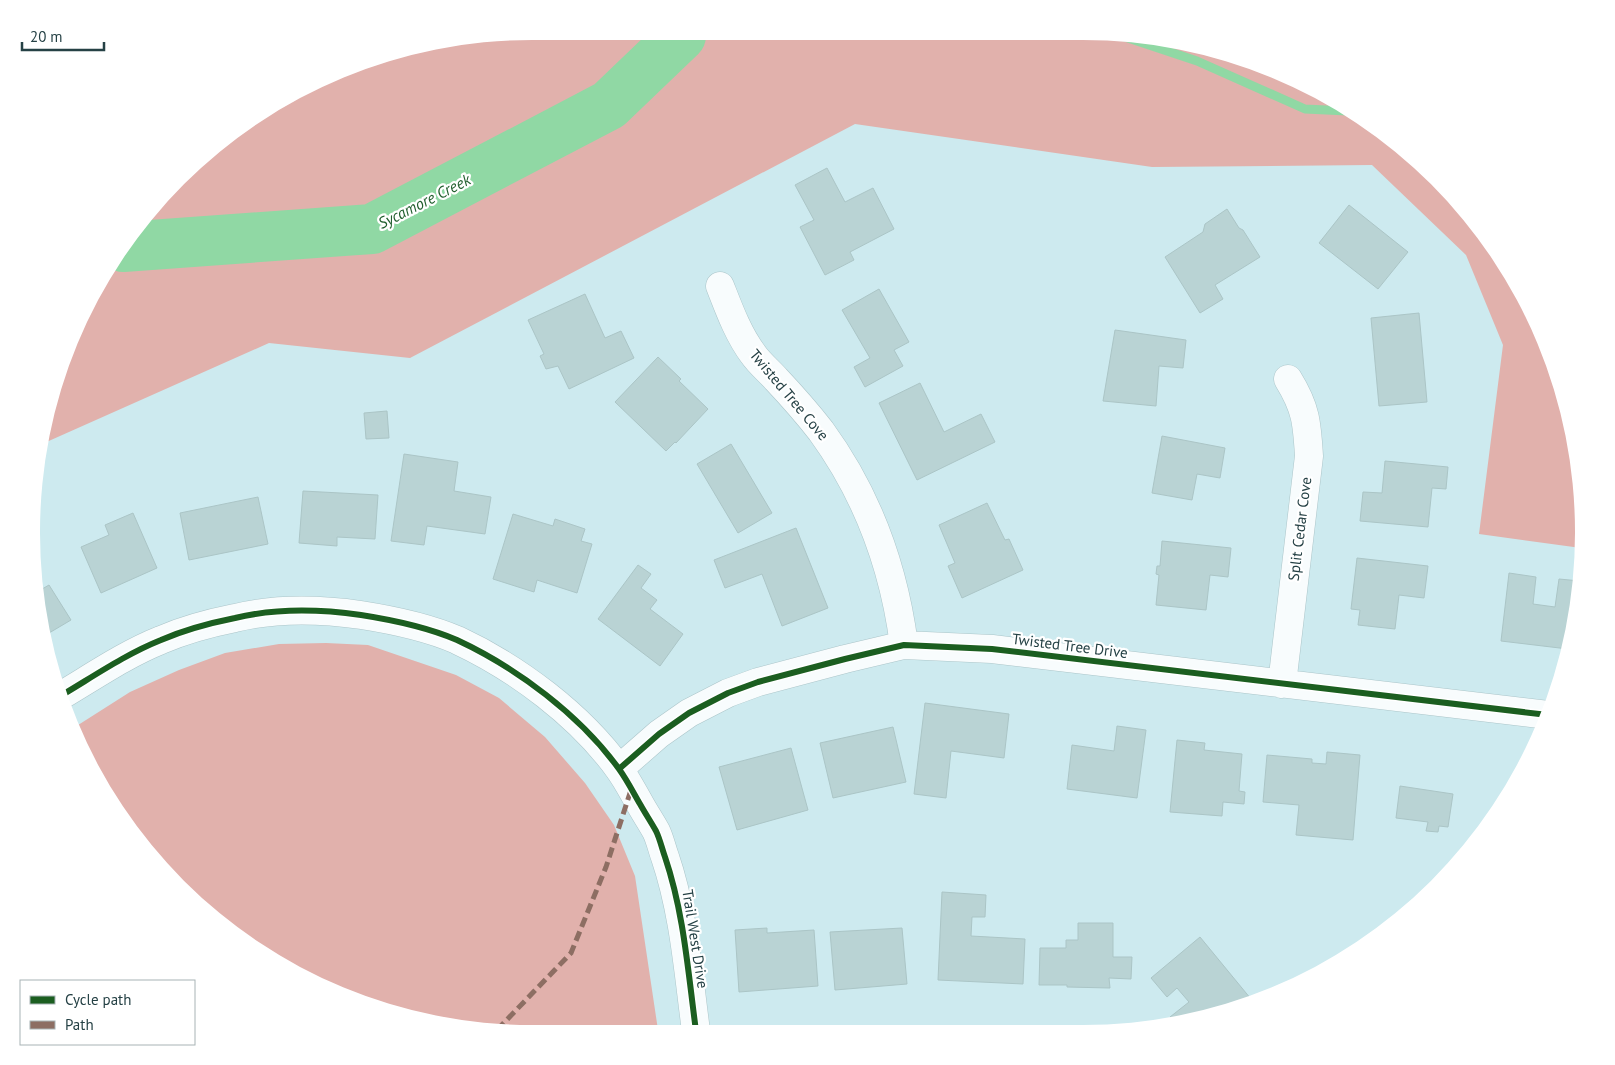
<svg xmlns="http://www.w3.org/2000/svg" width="1615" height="1065" viewBox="0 0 1615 1065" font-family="'PT Sans',sans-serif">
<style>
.forest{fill:#e1b1ac}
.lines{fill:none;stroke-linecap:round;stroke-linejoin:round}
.stream{stroke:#90d8a4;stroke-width:9}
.river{stroke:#90d8a4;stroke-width:50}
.building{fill:#b9d3d4;stroke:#abc5c6}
.minor-casing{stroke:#abc5c9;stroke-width:29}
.minor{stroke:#f8fcfd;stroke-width:28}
.quiet{stroke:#8d6e63;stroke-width:5;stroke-dasharray:10 5;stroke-linecap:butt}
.cycleway-casing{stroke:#fff;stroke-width:9}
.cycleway{stroke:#1b5e20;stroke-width:6}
.labels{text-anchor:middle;stroke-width:4.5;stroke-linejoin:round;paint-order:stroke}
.street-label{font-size:15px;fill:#254145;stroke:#fff}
.water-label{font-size:16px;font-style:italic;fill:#215f2e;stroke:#fff}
</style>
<rect width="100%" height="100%" fill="#cdeaef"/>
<path class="forest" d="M467 36H1148L1243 58 1304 83 1413 156 1480 228 1532 311 1567 403 1583 500 1581 548 1479 534 1503 345 1466 255 1372 165 1152 167 855 124 410 358 269 343 42 444 48 403 69 341 135 227 178 178 254 116 372 58Z
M326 643 368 645 456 675 499 698 545 737 585 783 614 825 635 876 658 1030 467 1029 402 1017 311 982 202 909 155 863 99 783 75 727 130 692 179 670 225 653 279 644Z"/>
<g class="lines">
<path class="stream" d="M1122 36 1197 61 1305 109 1347 111"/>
<path class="river" d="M123 247 372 229 609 105 681 36"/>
</g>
<path class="building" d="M827 168 845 202 873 188 894 229 850 252 854 260 825 275 800 227 814 220 795 185Z
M1349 205 1408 252 1378 289 1319 243Z
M1227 209 1239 228 1243 230 1260 257 1215 285 1223 299 1200 313 1165 257 1203 232 1205 224Z
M879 289 909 342 894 350 903 366 865 387 854 367 870 358 842 310Z
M585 294 605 338 621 331 634 358 569 389 558 366 546 369 540 356 544 354 528 320Z
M1419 313 1427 402 1379 406 1371 318Z
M1115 330 1186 340 1183 368 1159 366 1156 406 1103 401Z
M658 357 681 379 679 381 708 409 676 443 675 442 666 451 615 402Z
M920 383 944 432 981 414 995 442 917 480 879 403Z
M387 411 389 438 366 439 364 413Z
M1162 436 1225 448 1220 478 1197 474 1192 500 1152 493Z
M731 444 772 513 738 533 697 464Z
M404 454 458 462 454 491 491 497 485 534 427 526 424 545 391 541Z
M1385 461 1448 467 1446 489 1432 488 1428 527 1360 521 1363 492 1382 493Z
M303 491 378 495 375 539 337 537V546L299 543Z
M258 497 268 544 189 560 180 513Z
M987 503 1005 540 1009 539 1023 570 962 598 948 566 955 563 939 525Z
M133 513 157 568 101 593 81 547 109 535 105 525Z
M513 514 553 526 555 519 585 529 581 541 592 544 577 593 537 580 534 592 493 579Z
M796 528 828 608 782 626 762 574 725 588 714 560Z
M1162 541 1231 548 1228 577 1210 575 1206 610 1156 605 1159 575 1156 574 1157 566H1160Z
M1357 558 1428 566 1424 598 1399 595 1395 629 1358 625 1360 610 1351 609Z
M638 565 651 574 641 588 657 600 650 609 683 634 660 666 598 619Z
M1509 573 1536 577 1533 604 1555 607 1559 579 1580 581 1579 598 1568 649 1501 641Z
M49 585 71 620 44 636 37 592Z
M925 703 1009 714 1004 758 951 751 946 798 914 794Z
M1117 726 1146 730 1137 798 1067 789 1072 745 1114 751Z
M893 727 906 782 833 798 820 743Z
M1177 740 1205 743 1204 750 1242 754 1239 791 1245 792 1244 804 1223 802 1222 816 1170 812Z
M791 748 808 810 737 830 719 767Z
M1327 752 1360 755 1353 840 1296 835 1299 805 1263 802 1267 755 1312 759V763L1326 764Z
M1400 786 1453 794 1448 827 1439 826 1438 832 1426 831 1428 822 1396 818Z
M942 892 986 895 985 917H972L971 936 1025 939 1023 984 938 980Z
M1078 923H1113V957H1132L1131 979 1109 978 1110 988 1067 987V985H1039L1040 948H1066V940H1078Z
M767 928V933L814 930 818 986 739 992 735 930Z
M902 928 907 984 835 990 830 932Z
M1200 937 1251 999 1242 1005 1212 1017 1174 1023 1170 1017 1189 1002 1177 988 1167 997 1151 978Z"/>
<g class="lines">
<defs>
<path id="minor" d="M720 286C729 309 738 334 753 354 759 363 769 371 776 379 792 396 807 413 821 431 867 494 894 568 904 645
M1282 684 1309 456C1307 423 1306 408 1288 379
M62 695C94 676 126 654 161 640 184 630 210 623 235 618 276 608 319 609 361 615 393 620 427 627 457 640 517 668 580 715 619 769 627 780 633 792 640 804 645 813 651 822 656 831 660 839 662 849 665 857 684 913 688 972 696 1031
M619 769 659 734 689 713 728 693 758 682 845 659 904 645 992 649 1548 715"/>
</defs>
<use href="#minor" class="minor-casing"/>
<use href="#minor" class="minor"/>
<path class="quiet" d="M497 1030 571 953 606 867 631 790"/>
<defs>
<path id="cycleway" d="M62 695C94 676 126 654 161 640 184 630 210 623 235 618 276 608 319 609 361 615 393 620 427 627 457 640 517 668 580 715 619 769 627 780 633 792 640 804 645 813 651 822 656 831 660 839 662 849 665 857 684 913 688 972 696 1031
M619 769 659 734 689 713 728 693 758 682 845 659 904 645 992 649 1548 715"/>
</defs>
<use href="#cycleway" class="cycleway-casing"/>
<use href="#cycleway" class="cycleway"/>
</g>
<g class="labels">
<g class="street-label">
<text transform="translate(789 395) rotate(50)" y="5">Twisted Tree Cove</text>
<text transform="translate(1300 529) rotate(-83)" y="5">Split Cedar Cove</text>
<text transform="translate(1070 646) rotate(7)" y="5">Twisted Tree Drive</text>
<text transform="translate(695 939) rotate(81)" y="5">Trail West Drive</text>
</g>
<g class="water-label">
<text transform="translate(424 201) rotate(-27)" y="6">Sycamore Creek</text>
</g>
</g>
<path d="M0 0H1615V1065H0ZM532 40H1083A492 492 0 0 1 1575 532V533A492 492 0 0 1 1083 1025H532A492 492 0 0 1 40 533V532A492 492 0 0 1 532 40Z" fill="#fff" fill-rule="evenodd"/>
<rect x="20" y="980" width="175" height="65" fill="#ffffff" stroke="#a8b3b5"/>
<rect x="30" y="996" width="25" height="8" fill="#1b5e20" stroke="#a8b3b5"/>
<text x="65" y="1005" font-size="15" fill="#254145">Cycle path</text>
<rect x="30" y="1021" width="25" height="8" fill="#8d6e63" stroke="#a8b3b5"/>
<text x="65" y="1030" font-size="15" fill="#254145">Path</text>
<path d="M22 42v8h82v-8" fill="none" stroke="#254145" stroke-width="2.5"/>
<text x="30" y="42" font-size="15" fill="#254145" stroke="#ffffff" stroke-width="4" paint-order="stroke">20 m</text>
</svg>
